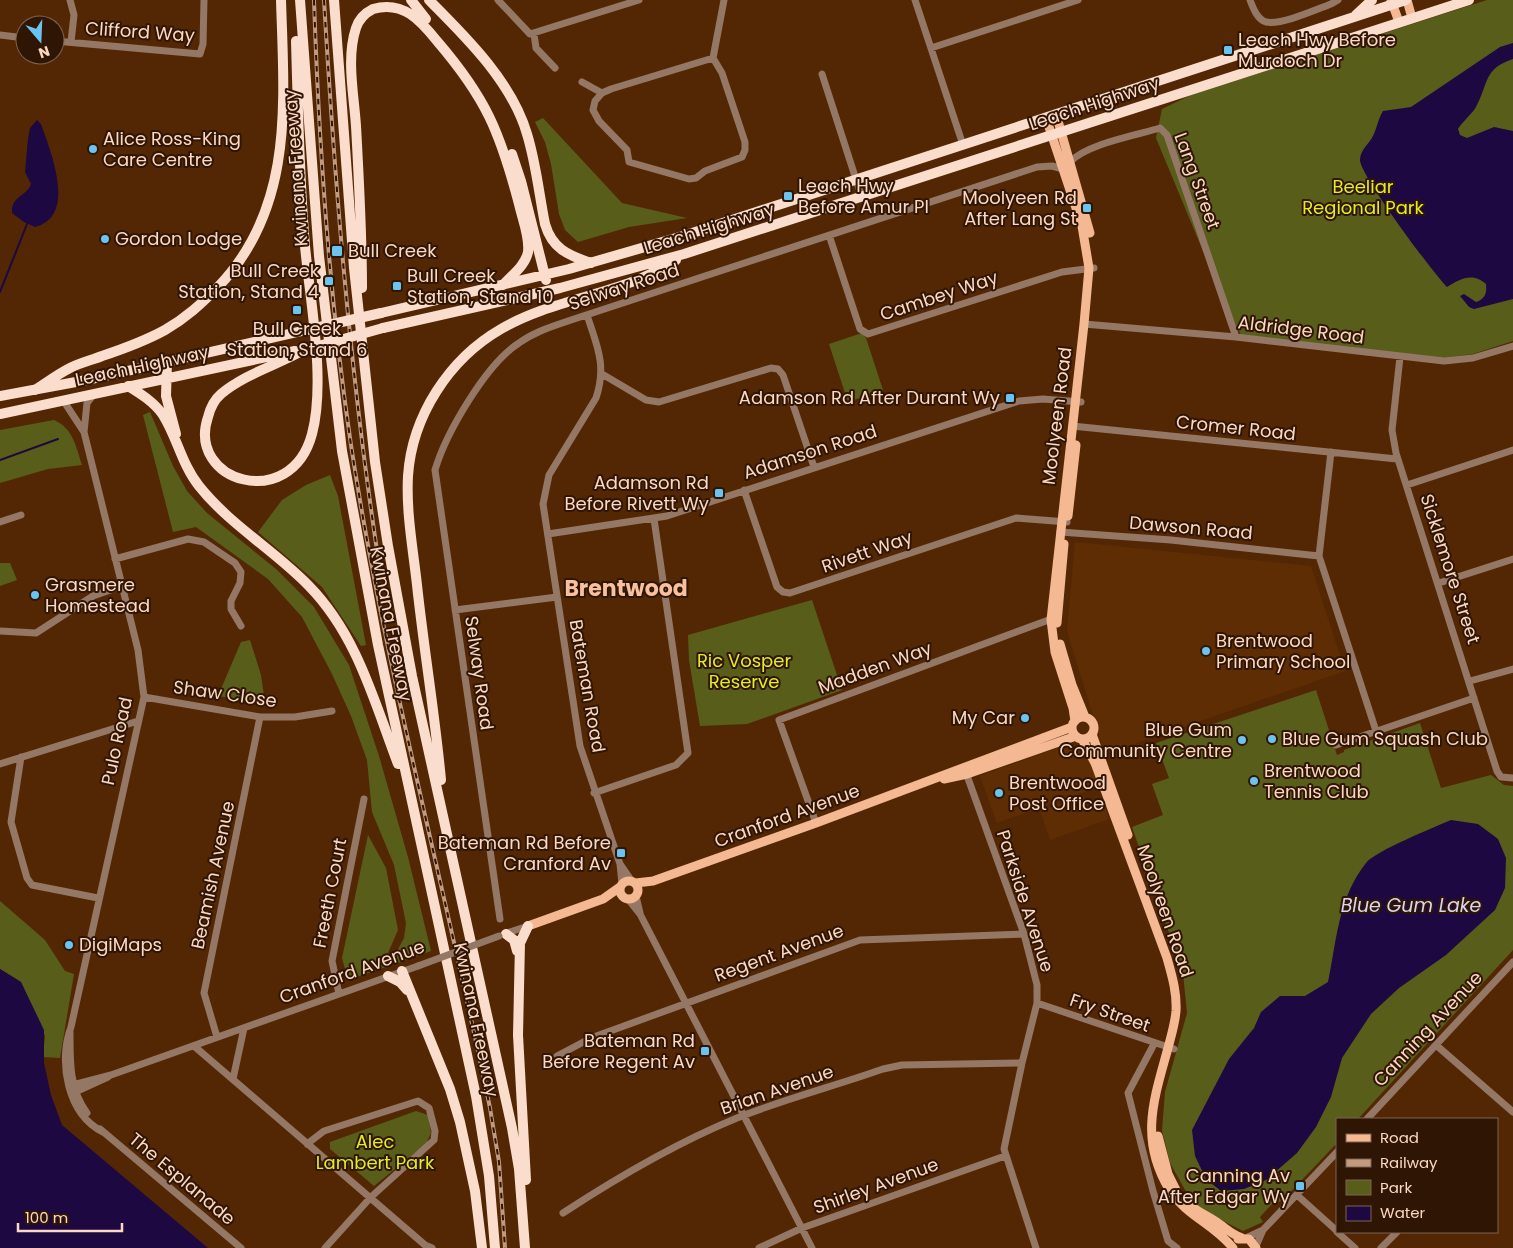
<svg xmlns="http://www.w3.org/2000/svg" width="1513" height="1248" viewBox="0 0 1513 1248" font-family="Poppins,sans-serif">
<style>
.built{fill:#5f2d04}
.green{fill:#585d1a}
.water{fill:#1d0841}
.lines{fill:none;stroke-linecap:round;stroke-linejoin:round}
.stream{stroke:#1d0841;stroke-width:2}
.minor{stroke:#957766;stroke-width:7}
.major{stroke:#f4b893;stroke-width:9}
.highway{stroke:#faddcc;stroke-width:10}
.rail-casing{stroke:#c29a80;stroke-width:4}
.rail{stroke:#2e1504;stroke-width:2;stroke-dasharray:5.5;stroke-linecap:butt}
.minor-bridge{stroke:#957766;stroke-width:7}
.highway-bridge{stroke:#faddcc;stroke-width:10}
.poi-dot{fill:#6ac3f1;stroke:#2e1504;stroke-width:2}
.labels{text-anchor:middle;stroke-width:4;stroke-linejoin:round;paint-order:stroke}
.street-label{font-size:18px;fill:#fcd7c2;stroke:#2e1504}
.poi-label{font-size:18px;fill:#fcd7c2;stroke:#2e1504;text-anchor:start}
.park-label{font-size:18px;fill:#e2ed25;stroke:#2e1504}
.water-label{font-size:19px;font-style:italic;fill:#d9d5f1;stroke:#2e1504}
.district-label{font-size:22px;font-weight:bold;fill:#f9c09e;stroke:#2e1504}
</style>
<rect width="100%" height="100%" fill="#542704"/>
<path class="built" d="M1075 542 1311 566 1345 671 1105 754 1067 631Z
M1068 744 1082 747 1102 786 997 823 980 776Z
M1084 795 1088 807 1103 802 1109 819 1050 840 1040 811Z"/>
<path class="green" d="M1487 0H1513V341L1473 354 1442 358 1242 336 1232 321 1156 138 1162 109 1191 95Z
M543 118 622 203 687 218 629 227 578 242 565 230 559 214 551 164 545 142 535 122Z
M862 333 866 338 883 390 848 402 829 344Z
M150 412 173 466 187 491 207 513 276 569 314 607 349 665 379 756 408 857 431 951 396 964 397 951 404 938 406 923 394 865 372 812 367 760 351 716 332 674 302 617 268 579 196 527 173 532 143 415Z
M54 420C73 428 76 447 82 465L48 469 0 483V430Z
M330 475 338 496 366 645 361 646 322 587 258 532 282 500 306 485Z
M0 563H10L17 580 0 586Z
M812 600 842 690 747 724 700 726 689 660 688 635Z
M250 640 261 675 265 703 218 696 241 642Z
M1316 690 1337 755 1344 752V750L1420 723 1441 788 1491 775 1504 785 1513 786V950L1358 1119H1337V1143L1282 1201 1273 1203 1260 1217 1263 1222 1243 1231 1194 1206 1170 1163 1162 1131 1165 1092 1187 1013 1183 973 1132 827 1163 815 1152 784 1169 778 1156 743Z
M368 835 386 868 398 930 388 953 389 966 348 980 342 958Z
M0 901 45 940 65 971 74 974 60 1058 43 1057 45 1036 21 982 0 969Z
M416 1111 428 1115 431 1133 426 1144 374 1186 330 1149V1142Z"/>
<path class="water" d="M1513 43V59C1483 69 1489 83 1476 107 1471 115 1463 121 1458 129L1460 135 1467 138 1494 127 1513 131V299L1474 309 1469 307 1460 296 1464 294 1476 302C1485 299 1487 293 1486 284 1472 272 1460 279 1447 287 1433 273 1360 175 1360 160 1360 150 1369 144 1373 136 1377 128 1378 119 1383 111L1411 107 1500 47Z
M37 120 41 124C50 150 78 216 35 227L24 222 12 213C11 196 27 196 31 184L25 172 28 139 30 128Z
M1451 820 1478 824 1498 839 1506 858 1505 888 1495 910 1446 955 1399 988 1371 1014 1342 1058 1331 1097 1316 1127 1297 1153 1266 1180 1244 1189 1221 1191 1206 1179 1195 1156 1192 1130 1229 1059 1254 1028 1261 1012 1280 996H1305L1328 982C1337 940 1338 898 1366 863 1375 851 1435 827 1451 820Z
M0 969 21 982 44 1030V1063L51 1095 62 1125 208 1248H0Z"/>
<g class="lines">
<path class="stream" d="M0 292 27 224
M0 460 58 439"/>
<path class="minor" d="M70 0 74 15 71 42
M498 0 530 34 639 0
M915 0 963 145
M1250 0C1253 8 1257 19 1266 22 1282 25 1315 10 1331 4L1338 0
M534 34 536 48 555 68
M0 35 25 38
M55 41 200 54 203 44 204 0
M931 48 1078 0
M713 58 722 73 745 142V150L742 157 705 171 696 178 689 179 629 162 627 150 599 121 593 110 595 101 602 93 611 89Z
M713 58 724 0
M822 74 862 198
M582 82 602 93
M1070 162C1086 144 1137 135 1160 128L1167 135 1236 337
M829 235 860 329 868 334 1062 272 1094 268
M587 315C597 346 607 365 596 398L549 475 543 504 580 746 620 864 631 880
M1084 324 1236 337 1444 361 1473 358 1513 346
M1400 357 1392 430 1396 453 1497 771 1501 777 1513 778
M602 374 646 400 659 402 771 368 778 369 783 375 814 467
M63 400 84 432 138 650 144 697 71 1027C58 1061 67 1114 103 1132
M1072 426 1397 459
M84 432 87 403 94 394
M1331 452 1319 556 1376 731
M1407 485 1513 450
M744 490 777 587 783 592 790 593 1016 518 1067 522
M0 522 21 515
M1060 532 1171 540 1319 556
M548 534 667 516 1019 401 1043 399 1081 402
M115 559 188 539 204 542 235 563 241 572 240 583 231 601V609L241 626
M1439 583 1513 559
M455 610 557 597
M0 631 36 633 93 596 122 586
M1470 681 1513 669
M144 697 260 717H295L332 711
M1336 745 1474 698
M21 757 11 822 27 878 32 885 98 898
M0 764 138 721
M965 770 1024 934 1037 985V1003L1022 1063 1004 1149 1036 1248
M594 793 676 765 688 753 654 519
M816 823 779 720 1054 618
M620 864 622 884
M636 896 640 913
M628 899 640 914 812 1248
M500 919 435 470C446 433 486 364 519 343 534 332 551 327 568 321L1037 167 1052 166 1063 169
M504 934 528 926
M339 994 332 961 364 799
M1037 1003 1174 1049
M70 1032C70 1060 69 1089 87 1113
M217 1037 204 993 260 717
M1154 1044 1128 1093 1153 1191 1168 1241 1177 1248
M1436 1045 1513 1112
M194 1046 425 1245 432 1248
M557 1056 591 1038 860 940 1024 934
M233 1079 244 1028
M69 1086 111 1075 418 966
M73 1093 108 1077
M1367 1119 1513 962
M100 1129 241 1248
M307 1144 324 1131 418 1101 429 1108 435 1131 434 1140 371 1197 325 1248
M1297 1195 1337 1231
M563 1213C618 1177 676 1143 737 1118 784 1099 835 1086 883 1069L902 1065 1022 1063
M1337 1232 1355 1248
M1246 1238 1263 1230
M1256 1246 1263 1230 1337 1152
M759 1248 802 1228 1005 1156
M1381 1248 1397 1232"/>
<path class="major" d="M1391 0 1399 22
M1407 0 1412 18
M1056 114 1090 233
M1046 118 1082 226 1089 268 1084 324 1051 620 1055 652 1073 708 1075 721
M1068 516 1076 445
M1057 623 1064 544
M1060 644 1072 685 1085 717
M1072 728a11 11 0 1 1 22 0a11 11 0 1 1-22 0Z
M1092 734 1128 835
M1082 739 1095 763 1167 958C1172 976 1177 992 1176 1011 1175 1024 1171 1036 1168 1048 1154 1099 1139 1139 1169 1189 1186 1216 1214 1224 1233 1248
M944 779 967 774 1076 736
M620 890a9 9 0 1 1 18 0a9 9 0 1 1-18 0Z
M636 883 653 881 816 823 1072 727
M528 926 603 899 620 887
M1158 1136 1168 1174 1176 1190
M1185 1200C1194 1211 1207 1215 1218 1223 1227 1229 1231 1234 1242 1238
M1238 1239H1249L1256 1248"/>
<path class="highway" d="M300 0 319 256 342 451 378 645 476 1096 489 1176 495 1248
M334 0 354 268 375 462 388 546 412 676 512 1128 519 1169 525 1248
M411 0 426 19
M429 0C466 37 512 82 527 134 536 163 539 194 545 224 552 248 567 255 591 263
M1356 15 1372 0
M296 41C298 110 299 177 305 246 310 301 326 381 312 434 291 513 186 482 208 417 210 409 214 400 221 394 245 374 277 365 304 350
M512 154 521 181 546 280
M362 288C362 233 359 180 356 126 354 95 346 58 356 28 359 19 365 13 373 9 403 0 421 21 437 41 486 98 500 132 519 204 522 218 530 237 528 252 525 266 512 275 503 285
M381 313 569 269 683 236 1406 0
M383 328 560 288 684 254 1469 0
M167 361 166 396 176 434
M128 386C141 394 154 402 163 415 177 437 182 465 199 486 230 525 274 550 309 586 357 635 374 701 398 764
M35 390C46 383 58 374 70 368 80 363 92 360 102 356 123 349 145 341 165 330 186 318 201 304 218 287 295 207 284 102 281 0
M0 396 92 379 302 331
M0 414 295 351
M441 780C435 715 424 650 417 585 413 549 406 512 408 476 412 416 449 359 501 329 555 297 624 295 676 260
M506 934 514 940 517 951
M402 971 450 1089 460 1122 475 1191 482 1248
M388 976 400 982 407 990
M526 1180 518 1035 520 943 528 926"/>
<defs>
<path id="rail" d="M314 0C319 149 329 297 351 445 385 668 445 887 490 1108L499 1162 505 1248
M324 0C335 186 350 373 378 557"/>
</defs>
<use href="#rail" class="rail-casing"/>
<use href="#rail" class="rail"/>
<path class="minor-bridge" d="M418 966 499 936"/>
<path class="highway-bridge" d="M302 331 381 313
M304 350 383 328"/>
</g>
<g class="poi-dot">
<rect x="1223" y="45" width="10" height="10" rx="2.5"/>
<circle cx="93" cy="149" r="5"/>
<rect x="783" y="191" width="10" height="10" rx="2.5"/>
<rect x="1082" y="203" width="10" height="10" rx="2.5"/>
<circle cx="105" cy="239" r="5"/>
<rect x="331" y="245" width="12" height="12" rx="2.5"/>
<rect x="324" y="276" width="10" height="10" rx="2.5"/>
<rect x="392" y="281" width="10" height="10" rx="2.5"/>
<rect x="292" y="305" width="10" height="10" rx="2.5"/>
<rect x="1005" y="393" width="10" height="10" rx="2.5"/>
<rect x="714" y="488" width="10" height="10" rx="2.5"/>
<circle cx="35" cy="595" r="5"/>
<circle cx="1206" cy="651" r="5"/>
<circle cx="1025" cy="718" r="5"/>
<circle cx="1272" cy="739" r="5"/>
<circle cx="1242" cy="740" r="5"/>
<circle cx="1254" cy="781" r="5"/>
<circle cx="999" cy="793" r="5"/>
<rect x="616" y="848" width="10" height="10" rx="2.5"/>
<circle cx="69" cy="945" r="5"/>
<rect x="700" y="1046" width="10" height="10" rx="2.5"/>
<rect x="1295" y="1181" width="10" height="10" rx="2.5"/>
</g>
<g class="labels">
<g class="street-label">
<text transform="translate(140 32) rotate(4)" y="6">Clifford Way</text>
<text transform="translate(1094 104) rotate(-18)" y="6">Leach Highway</text>
<text transform="translate(296 168) rotate(-94)" y="6">Kwinana Freeway</text>
<text transform="translate(1197 181) rotate(70)" y="6">Lang Street</text>
<text transform="translate(709 229) rotate(-17)" y="6">Leach Highway</text>
<text transform="translate(624 287) rotate(-18)" y="6">Selway Road</text>
<text transform="translate(939 296) rotate(-18)" y="6">Cambey Way</text>
<text transform="translate(1301 330) rotate(7)" y="6">Aldridge Road</text>
<text transform="translate(142 366) rotate(-12)" y="6">Leach Highway</text>
<text transform="translate(1057 416) rotate(-83)" y="6">Moolyeen Road</text>
<text transform="translate(1236 428) rotate(6)" y="6">Cromer Road</text>
<text transform="translate(810 452) rotate(-18)" y="6">Adamson Road</text>
<text transform="translate(1191 528) rotate(5)" y="6">Dawson Road</text>
<text transform="translate(867 552) rotate(-19)" y="6">Rivett Way</text>
<text transform="translate(1450 569) rotate(72)" y="6">Sicklemore Street</text>
<text transform="translate(391 624) rotate(79)" y="6">Kwinana Freeway</text>
<text transform="translate(875 668) rotate(-20)" y="6">Madden Way</text>
<text transform="translate(479 673) rotate(82)" y="6">Selway Road</text>
<text transform="translate(587 686) rotate(80)" y="6">Bateman Road</text>
<text transform="translate(225 694) rotate(8)" y="6">Shaw Close</text>
<text transform="translate(117 741) rotate(-78)" y="6">Pulo Road</text>
<text transform="translate(787 816) rotate(-20)" y="6">Cranford Avenue</text>
<text transform="translate(213 875) rotate(-78)" y="6">Beamish Avenue</text>
<text transform="translate(330 893) rotate(-79)" y="6">Freeth Court</text>
<text transform="translate(1025 901) rotate(72)" y="6">Parkside Avenue</text>
<text transform="translate(1165 911) rotate(71)" y="6">Moolyeen Road</text>
<text transform="translate(779 953) rotate(-20)" y="6">Regent Avenue</text>
<text transform="translate(352 972) rotate(-20)" y="6">Cranford Avenue</text>
<text transform="translate(1110 1013) rotate(19)" y="6">Fry Street</text>
<text transform="translate(476 1020) rotate(78)" y="6">Kwinana Freeway</text>
<text transform="translate(1428 1029) rotate(-47)" y="6">Canning Avenue</text>
<text transform="translate(777 1090) rotate(-19)" y="6">Brian Avenue</text>
<text transform="translate(182 1179) rotate(40)" y="6">The Esplanade</text>
<text transform="translate(876 1186) rotate(-20)" y="6">Shirley Avenue</text>
</g>
<g class="poi-label">
<text x="1238" y="46">Leach Hwy Before<tspan x="1238" dy="21">Murdoch Dr</tspan></text>
<text x="103" y="145">Alice Ross-King<tspan x="103" dy="21">Care Centre</tspan></text>
<text x="798" y="192">Leach Hwy<tspan x="798" dy="21">Before Amur Pl</tspan></text>
<text x="1077" y="204" text-anchor="end">Moolyeen Rd<tspan x="1077" dy="21">After Lang St</tspan></text>
<text x="115" y="245">Gordon Lodge</text>
<text x="348" y="257">Bull Creek</text>
<text x="319" y="277" text-anchor="end">Bull Creek<tspan x="319" dy="21">Station, Stand 4</tspan></text>
<text x="407" y="282">Bull Creek<tspan x="407" dy="21">Station, Stand 10</tspan></text>
<text x="297" y="335" text-anchor="middle">Bull Creek<tspan x="297" dy="21">Station, Stand 6</tspan></text>
<text x="1000" y="404" text-anchor="end">Adamson Rd After Durant Wy</text>
<text x="709" y="489" text-anchor="end">Adamson Rd<tspan x="709" dy="21">Before Rivett Wy</tspan></text>
<text x="45" y="591">Grasmere<tspan x="45" dy="21">Homestead</tspan></text>
<text x="1216" y="647">Brentwood<tspan x="1216" dy="21">Primary School</tspan></text>
<text x="1015" y="724" text-anchor="end">My Car</text>
<text x="1232" y="736" text-anchor="end">Blue Gum<tspan x="1232" dy="21">Community Centre</tspan></text>
<text x="1282" y="745">Blue Gum Squash Club</text>
<text x="1264" y="777">Brentwood<tspan x="1264" dy="21">Tennis Club</tspan></text>
<text x="1009" y="789">Brentwood<tspan x="1009" dy="21">Post Office</tspan></text>
<text x="611" y="849" text-anchor="end">Bateman Rd Before<tspan x="611" dy="21">Cranford Av</tspan></text>
<text x="79" y="951">DigiMaps</text>
<text x="695" y="1047" text-anchor="end">Bateman Rd<tspan x="695" dy="21">Before Regent Av</tspan></text>
<text x="1290" y="1182" text-anchor="end">Canning Av<tspan x="1290" dy="21">After Edgar Wy</tspan></text>
</g>
<g class="park-label">
<text x="1363" y="193">Beeliar<tspan x="1363" dy="21">Regional Park</tspan></text>
<text x="744" y="667">Ric Vosper<tspan x="744" dy="21">Reserve</tspan></text>
<text x="375" y="1148">Alec<tspan x="375" dy="21">Lambert Park</tspan></text>
</g>
<g class="water-label">
<text x="1411" y="912">Blue Gum Lake</text>
</g>
<g class="district-label">
<text x="626" y="596">Brentwood</text>
</g>
</g>
<rect x="1336" y="1118" width="162" height="115" fill="#2e1504" stroke="#806350"/>
<rect x="1346" y="1134" width="25" height="8" fill="#f4b893" stroke="#806350"/>
<text x="1380" y="1143" font-size="15" fill="#fcd7c2">Road</text>
<rect x="1346" y="1159" width="25" height="8" fill="#c29a80" stroke="#806350"/>
<text x="1380" y="1168" font-size="15" fill="#fcd7c2">Railway</text>
<rect x="1346" y="1180" width="25" height="15" fill="#585d1a" stroke="#806350"/>
<text x="1380" y="1193" font-size="15" fill="#fcd7c2">Park</text>
<rect x="1346" y="1206" width="25" height="15" fill="#1d0841" stroke="#806350"/>
<text x="1380" y="1218" font-size="15" fill="#fcd7c2">Water</text>
<g transform="translate(40 40) rotate(161)"><circle r="24" fill="#2e1504" stroke="#806350"/>
<path d="M0-4L9 19L0 12L-9 19Z" fill="#6ac3f1"/>
<text y="-8" font-size="14" font-weight="bold" text-anchor="middle" fill="#fcd7c2">N</text>
</g>
<path d="M18 1223v8h104v-8" fill="none" stroke="#fcd7c2" stroke-width="2.5"/>
<text x="25" y="1223" font-size="15" fill="#fcd7c2" stroke="#2e1504" stroke-width="4" paint-order="stroke">100 m</text>
</svg>
